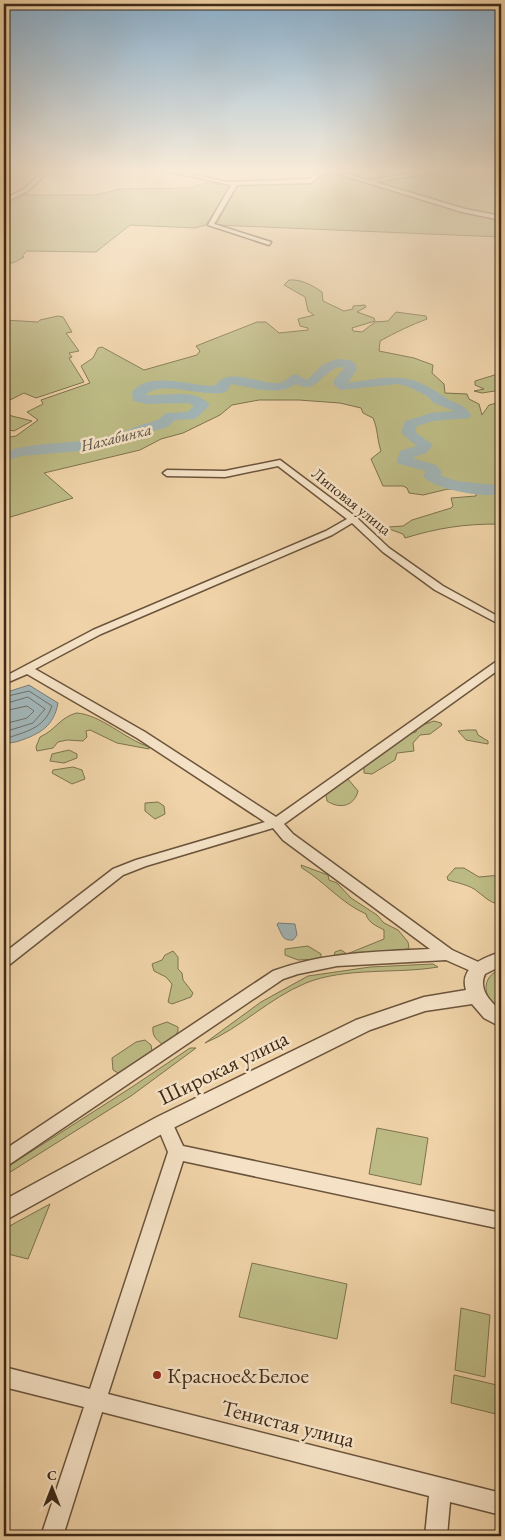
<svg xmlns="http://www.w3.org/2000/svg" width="505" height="1540" viewBox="0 0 505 1540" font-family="'EB Garamond',serif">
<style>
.green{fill:#bdbb85;stroke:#7e724e}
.water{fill:#a1b4b5;stroke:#7a7d76}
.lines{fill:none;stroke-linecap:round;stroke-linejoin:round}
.shore{stroke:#706f66;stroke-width:1}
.stream{stroke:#7a7d76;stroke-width:2}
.river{fill:#a1b4b5;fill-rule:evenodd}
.minor-casing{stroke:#6b543c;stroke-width:3}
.tertiary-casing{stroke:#6b543c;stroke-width:3}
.minor{fill:#f5e2c6;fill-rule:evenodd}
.tertiary{fill:#f5e2c6;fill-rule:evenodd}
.poi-dot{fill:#8f2418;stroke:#f5e2c6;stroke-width:2}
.labels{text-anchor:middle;stroke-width:5;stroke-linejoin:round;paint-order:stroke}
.far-water-label{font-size:16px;font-style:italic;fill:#584c3f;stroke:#f5e2c6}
.far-street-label{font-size:16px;fill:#3f2a18;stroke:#f5e2c6}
.near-street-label{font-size:22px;fill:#3f2a18;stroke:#f5e2c6}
.near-poi-label{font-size:22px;fill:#3f2a18;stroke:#f5e2c6;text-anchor:start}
</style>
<rect width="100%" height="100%" fill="#f0d3a8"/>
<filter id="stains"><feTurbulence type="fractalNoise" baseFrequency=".004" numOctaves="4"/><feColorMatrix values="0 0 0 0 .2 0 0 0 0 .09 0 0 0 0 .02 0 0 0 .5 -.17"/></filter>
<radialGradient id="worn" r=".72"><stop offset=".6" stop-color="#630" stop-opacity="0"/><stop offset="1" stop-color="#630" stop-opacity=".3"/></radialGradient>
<path class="green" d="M444 171H501V217L466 210 374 182 425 176Z
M331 173 458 211 501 220V237L216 225 238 185 314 182 317 176Z
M205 183 231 185 206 225 195 228 130 225 96 252 27 251 22 256 24 257 13 263 4 262V207L25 195H95L120 189 190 188Z
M289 280C301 279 312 285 322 292L323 301 344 311 353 309V306L365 305 366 307 357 312 374 318 375 321 352 328 353 331 362 332 375 322 388 321 396 312 426 316 427 319C411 325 396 332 380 341L379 351 414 358 433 365 432 373 444 384 445 393 467 394 469 399 479 404 482 415 489 405 501 402V442L497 454 501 456V526L498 524C463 524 438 528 405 538L403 534 389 529V527L403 526 412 520 451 508 453 506 451 498 476 496 477 491 448 489 423 495 409 493 407 488 403 486H383L371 459 381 451C377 440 378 429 373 418L363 413 361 408 340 403 299 400H259L232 405 220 415 183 433 161 439 140 450 44 473 73 498 4 519V438L16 436 38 420 27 412 43 404 41 400 90 383 81 366 93 358 98 348 102 347 144 370 197 355 200 351 196 346 257 322H266L279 333 308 330V328L300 326 298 319 314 315 308 311 305 297 284 285Z
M58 316 63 317 72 332 66 333 79 351 69 353 72 357 69 358 84 382 36 398 24 393 4 403V320L38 322 40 320Z
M501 373V390L482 393 474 391 484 389 475 385V381Z
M4 414 32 421 14 431 4 429Z
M76 713C100 714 125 739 149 747V749L117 743 90 730 86 731 87 737 83 741 67 740 58 742 53 748 37 751 36 747 40 737C57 729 58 719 76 713Z
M434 721 441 723 442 725 430 734 420 735 413 743 414 751 397 753 395 760 372 774 364 773V764L403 735 416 732 417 727Z
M467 730H476L478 735 488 741V744L466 740 458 731Z
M69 750 77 754V758L64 763 50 761 52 754Z
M73 767 82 770 85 779 72 784 52 773 53 770Z
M342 779H348L358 791C354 807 339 809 327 801L326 795Z
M158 802 164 806 165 814 155 819 145 811V803Z
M301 865 328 875 329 880 337 883 351 898 377 915 384 923 398 930 408 942 409 948 402 952 334 956 335 952 341 950 347 954 384 939V930C377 926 368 923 366 914 341 903 325 882 302 868Z
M455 868H464L479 877 501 875V904C491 904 485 897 478 892 471 885 457 883 448 880L447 877Z
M308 946 321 954V959L298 960 285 955V949Z
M173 951 178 957V969L182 973 183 980 193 993 191 997 172 1004 168 1002 172 984 166 977 154 971 152 964 162 960 165 955Z
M433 964 438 967C398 974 345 967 306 983 269 998 241 1028 205 1043L261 1002 308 976 370 967Z
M501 969V1009C482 999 480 977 501 969Z
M167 1022 178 1027V1031L175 1037 162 1044C156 1039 152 1036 153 1027Z
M145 1040 151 1045 152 1051 122 1071 118 1073 113 1070 112 1058 136 1042Z
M190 1048H196L131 1096 4 1176V1169L132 1087Z
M377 1128 428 1138 421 1185 369 1174Z
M50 1204 28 1259 4 1253V1229Z
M252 1263 347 1284 337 1339 239 1317Z
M461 1308 490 1315 485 1377 455 1370Z
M454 1375 501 1386 500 1415 451 1403Z"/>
<path class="water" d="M29 685 58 703C54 726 40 734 19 741 14 743 9 742 4 745V693Z
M278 923 295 924 297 935 293 940C281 941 282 933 277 925Z"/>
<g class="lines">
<path class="shore" d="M4 697 29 691 52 706C44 729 25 732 4 739
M4 704 28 697 45 709 33 723 4 732
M4 711 27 706 34 711 27 718 4 724"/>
<path class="stream" d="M4 205 8 202"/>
<path class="river" d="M336 359 350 360 356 364 357 369 348 383C389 377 407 370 443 396 455 405 461 401 471 415L469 418 433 421 417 426 415 432 433 445 426 453 412 458 436 465 442 472 440 475 456 481 495 485 501 483V494C485 498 434 490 423 476L426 471 399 464 397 461 400 451 417 446 401 433 405 421 431 413 454 411 434 403 427 396 409 387 398 384 340 390 334 385V380L344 368 342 367C322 368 319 396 296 384 279 397 250 387 231 384L226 392C203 398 161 379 145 395 164 396 197 388 210 405L195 419 175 420 168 427 146 433 131 440 80 451 21 456 4 462V453L14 449C55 439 93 447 135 427 148 422 155 424 166 413L187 412 194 406 188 403 146 404 133 401 132 392C149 371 188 385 211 386L216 385C228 366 260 385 279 383 285 382 289 376 296 374L307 380 322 365Z"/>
<defs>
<path id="minor" d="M43 171H49L28 191 4 203V199L24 189Z
M167 171H177L227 182 310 179 315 174 337 171 319 176 311 183 237 185 214 224 271 242 269 245 208 225 231 185Z
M427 171H441L368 183 365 181Z
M280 460 356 517 389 548 443 586 501 618V625L435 590 383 552 352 523 332 535 101 634 35 669 145 732 276 817 497 661 501 660V668L284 824 293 834 452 950 485 965 487 969 485 973 480 975 446 960 337 966 298 974 283 979 10 1164 4 1167V1150L273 971C324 952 376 952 430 949L283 840 273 828 146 866 123 875 9 965 4 967V953L113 869 136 860 265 822 137 738 27 674 4 684V677L93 630 326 531 347 519 278 466 225 477 167 476 163 473 167 470 225 471Z
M164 1116 170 1118 183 1146 501 1213V1229L183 1161 108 1394 501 1493V1515L450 1502 447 1536H425L429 1496 102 1412 63 1536H41L84 1407 4 1387V1367L90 1389 168 1152 156 1123 158 1118Z"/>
<path id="tertiary" d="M329 171H338L465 209 501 216V220L462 212Z
M501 952V966L485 974C478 989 490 1002 501 1010V1027L484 1018 472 1004 425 1011 370 1030 171 1129 4 1221V1200L157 1117 356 1020 424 997 466 990C459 967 483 958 501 952Z"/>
</defs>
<use href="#minor" class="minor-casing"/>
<use href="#tertiary" class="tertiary-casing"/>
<use href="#minor" class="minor"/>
<use href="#tertiary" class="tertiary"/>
</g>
<linearGradient id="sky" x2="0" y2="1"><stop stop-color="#8bb4d4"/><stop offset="0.44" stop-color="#f8ebd8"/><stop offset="1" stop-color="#f8ebd8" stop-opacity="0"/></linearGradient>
<rect width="505" height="387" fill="url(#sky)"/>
<circle class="poi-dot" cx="157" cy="1375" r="5"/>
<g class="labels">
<g class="far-water-label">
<text transform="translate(116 437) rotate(-14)" y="6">Нахабинка</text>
</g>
<g class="far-street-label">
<text transform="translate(352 501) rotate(39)" y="6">Липовая улица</text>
</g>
<g class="near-street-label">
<text transform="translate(223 1067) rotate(-26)" y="8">Широкая улица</text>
<text transform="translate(288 1423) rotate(14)" y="8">Тенистая улица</text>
</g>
<g class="near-poi-label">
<text x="167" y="1383">Красное&amp;Белое</text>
</g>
</g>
<rect width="505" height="1540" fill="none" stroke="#f0d3a8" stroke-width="20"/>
<rect x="5" y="5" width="495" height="1530" fill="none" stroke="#3f2a18" stroke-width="2.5"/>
<rect x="10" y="10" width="485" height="1520" fill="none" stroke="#3f2a18"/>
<g transform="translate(52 1488)" stroke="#f5e2c6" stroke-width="4" paint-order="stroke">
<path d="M0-4L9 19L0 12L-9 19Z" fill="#3f2a18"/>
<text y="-8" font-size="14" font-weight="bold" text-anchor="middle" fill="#3f2a18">С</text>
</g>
<rect width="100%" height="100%" filter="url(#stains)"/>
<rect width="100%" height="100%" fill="url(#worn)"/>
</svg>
